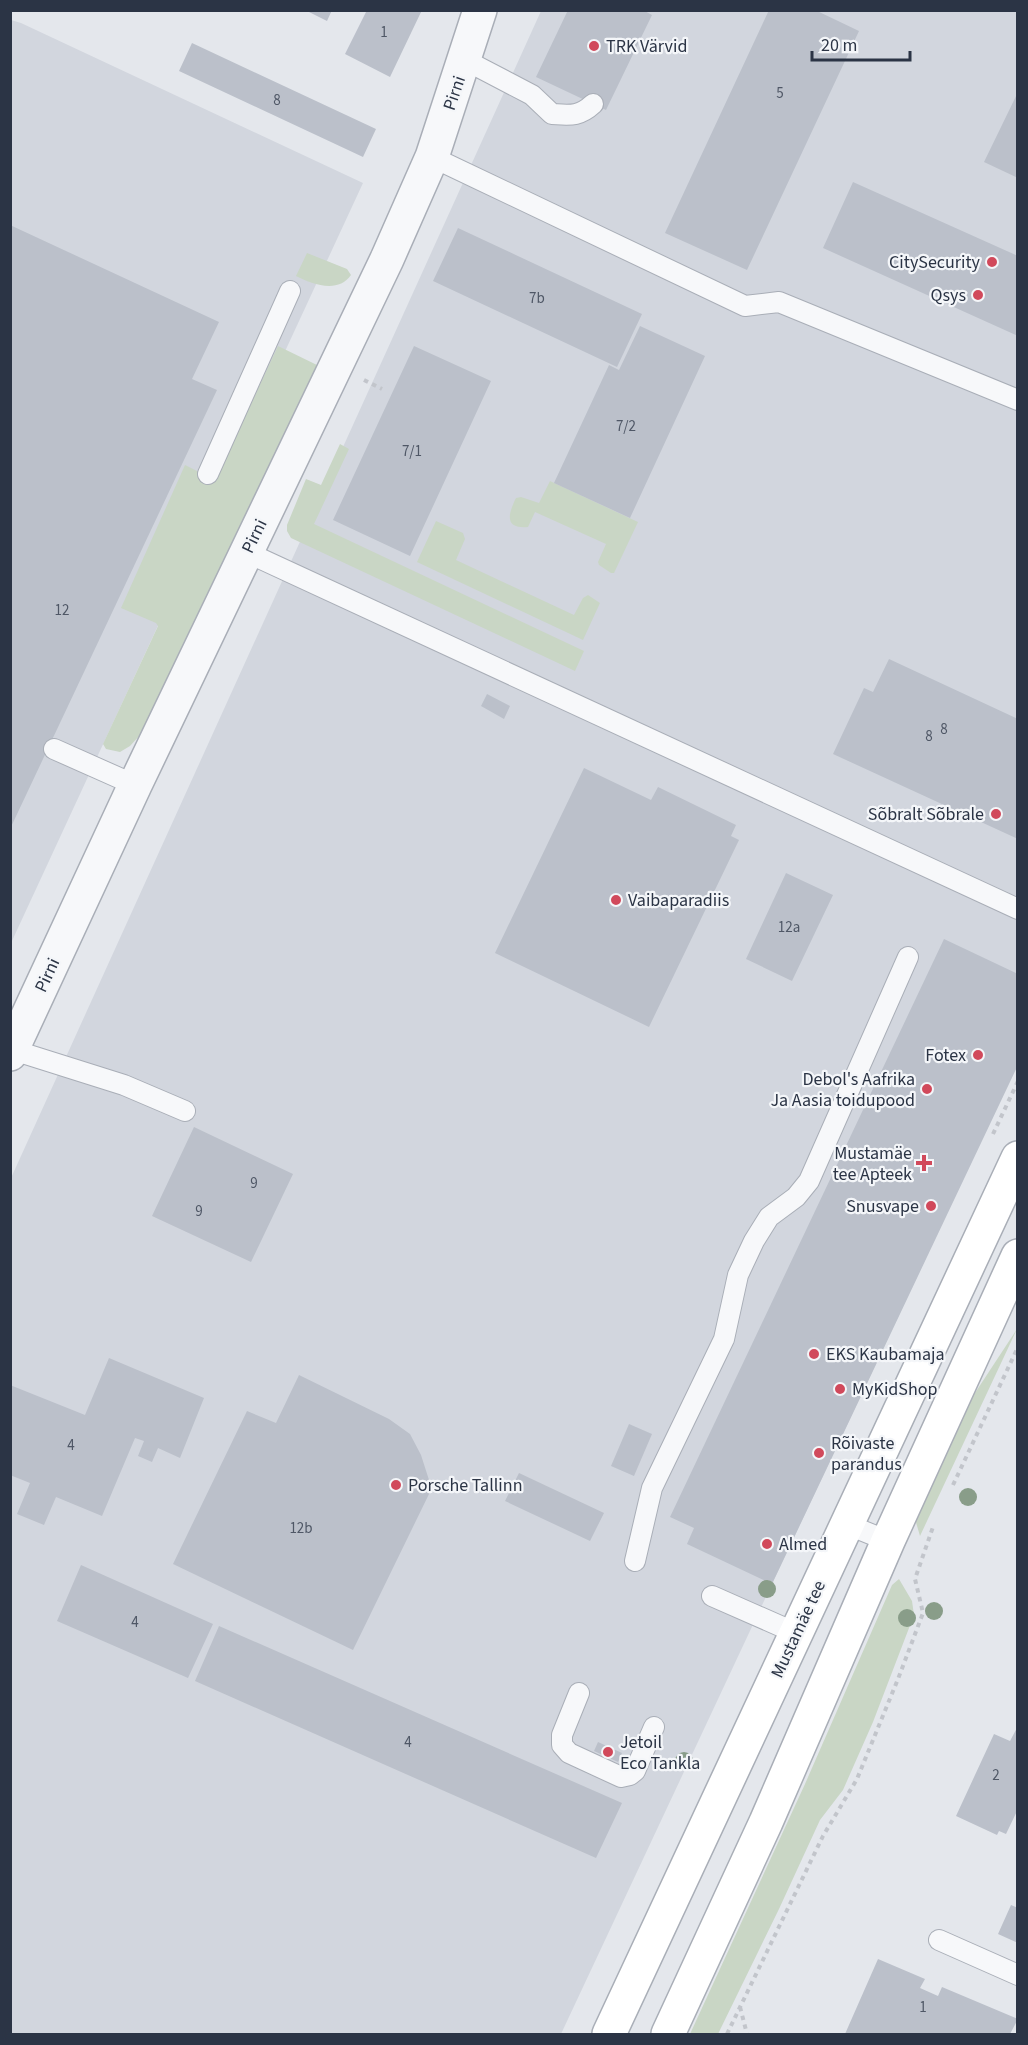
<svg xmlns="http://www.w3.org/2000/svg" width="1028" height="2045" viewBox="0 0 1028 2045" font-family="'Source Sans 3',sans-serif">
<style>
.built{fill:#d2d6de}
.green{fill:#c9d6c5}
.building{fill:#bbc0ca}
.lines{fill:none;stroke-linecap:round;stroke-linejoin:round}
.service-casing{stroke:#a9aeb7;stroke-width:22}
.minor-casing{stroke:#a9aeb7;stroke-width:36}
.secondary-casing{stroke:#a9aeb7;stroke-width:36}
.path{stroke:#c2c5cb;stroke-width:4;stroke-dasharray:4.5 4.5;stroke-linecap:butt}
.service{stroke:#f7f8fa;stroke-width:20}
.minor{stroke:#f7f8fa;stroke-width:33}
.secondary{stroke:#fff;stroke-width:33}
.tree{fill:#899d89}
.poi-dot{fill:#d1495b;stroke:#f4f6f9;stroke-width:2}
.labels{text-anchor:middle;stroke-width:4.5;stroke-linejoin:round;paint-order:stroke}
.number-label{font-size:15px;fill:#4f5766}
.poi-label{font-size:18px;fill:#2b3445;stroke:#f4f6f9;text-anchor:start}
.street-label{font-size:18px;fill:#2b3445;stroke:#f4f6f9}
</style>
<rect width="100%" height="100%" fill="#e4e7ec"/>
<path class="built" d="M541 11H1017V1065L772 1584 561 2034H11V1178Z
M11 20 21 23 363 183 11 943Z"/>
<path class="green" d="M307 253 347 269 351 275C338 294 312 284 296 276Z
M278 346 317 365 142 733 130 746 120 752 106 749 103 744 158 626 156 623 121 608 185 465 215 480Z
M340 444 349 449 314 524 584 651 575 671 291 538 287 531V525L306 479 321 485Z
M550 481 638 522 614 573H611L599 565 598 562 606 544 535 512 528 527C504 529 508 514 516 498L521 497 539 503Z
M436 521 463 533 465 539 456 560 574 615 583 598 588 595 600 603 583 640 417 562Z
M1017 1329 920 1536 915 1519 936 1469 973 1396Z
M899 1579 912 1601 914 1615 873 1722 843 1790 820 1820 779 1909 718 2034H690L805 1784 892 1585Z"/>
<path class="building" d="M305 10H332L327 21Z
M367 10H422L390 77 345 54Z
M568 10H643L652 15 606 110 536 77Z
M769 10H815L859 31 747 270 665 233Z
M192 43 376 129 363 157 179 71Z
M1018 92V178L984 162Z
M853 182 1018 256V336L823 248Z
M10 225 219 322 192 379 217 390 10 829Z
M458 228 642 314 617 367 433 281Z
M640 326 705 356 630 518 554 483 609 365 619 370Z
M414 346 491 381 410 556 333 520Z
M889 659 1018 719V839L833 754 864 688 873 692Z
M487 694 510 706 504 719 481 706Z
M584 768 651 800 658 787 736 825 731 836 739 840 649 1027 495 953Z
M786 873 833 895 792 981 746 959Z
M944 939 1018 974V1065L772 1584 687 1544 694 1528 670 1517Z
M194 1127 293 1174 251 1262 152 1216Z
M109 1358 204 1398 180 1458 158 1448 152 1462 138 1456 144 1441 135 1438 102 1516 56 1497 44 1525 17 1514 30 1483 10 1475V1385L85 1415Z
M299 1375 389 1419 410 1434 421 1455 429 1480 430 1492 353 1650 173 1564 247 1411 276 1423Z
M629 1424 652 1434 634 1476 611 1466Z
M519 1473 604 1513 590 1541 505 1501Z
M81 1565 213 1624 188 1678 57 1621Z
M219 1626 622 1803 596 1858 195 1681Z
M1018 1726V1809L1006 1834 999 1831 997 1835 956 1816 994 1734 1010 1741Z
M598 1742 622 1753 618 1762 594 1751Z
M1011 1905 1018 1908V1943L998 1934Z
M878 1959 925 1979 920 1988 938 1996 942 1987 1018 2019 1010 2034H845Z"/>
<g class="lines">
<defs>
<path id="service" d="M465 60 532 95 552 114C570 115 579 117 593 104
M432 157 745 306 779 302 1018 400
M208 474 290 291
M246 552 1018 909
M54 749 135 785
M13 1050 124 1085 185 1111
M846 1524 888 1541
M635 1561 652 1488 724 1339 738 1275 754 1241 769 1217 796 1197 809 1181 908 957
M712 1596 796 1633
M579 1693 562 1735V1745L569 1753 621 1777 630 1775 635 1771 654 1727
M939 1940 1018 1975"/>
<path id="minor" d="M10 1054 135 785 387 259 432 157 480 10"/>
<path id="secondary" d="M609 2034 1018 1158
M668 2034 766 1822 888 1541 1018 1256"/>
</defs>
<use href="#service" class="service-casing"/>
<use href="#minor" class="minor-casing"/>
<use href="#secondary" class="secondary-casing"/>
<path class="path" d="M364 380 382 389
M993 1134 1018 1081
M953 1485 1018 1347
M740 2007 747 2034
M727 2034 823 1836 857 1779 898 1679 923 1613 915 1579 933 1527"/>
<use href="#service" class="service"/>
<use href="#minor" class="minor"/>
<use href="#secondary" class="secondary"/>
</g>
<g class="tree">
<circle cx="968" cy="1497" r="9"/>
<circle cx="767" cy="1589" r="9"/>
<circle cx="934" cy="1611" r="9"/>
<circle cx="907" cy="1618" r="9"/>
<circle cx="684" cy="1761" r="9"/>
</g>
<g class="poi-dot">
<circle cx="594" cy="46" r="6"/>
<circle cx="992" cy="262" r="6"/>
<circle cx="978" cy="295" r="6"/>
<circle cx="996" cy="814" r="6"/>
<circle cx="616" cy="900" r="6"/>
<circle cx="978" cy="1055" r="6"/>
<circle cx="927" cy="1089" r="6"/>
<path d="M921 1154h6v6h6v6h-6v6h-6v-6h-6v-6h6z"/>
<circle cx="931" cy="1206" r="6"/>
<circle cx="814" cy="1354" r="6"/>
<circle cx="840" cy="1389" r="6"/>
<circle cx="819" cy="1453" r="6"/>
<circle cx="396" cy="1485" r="6"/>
<circle cx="767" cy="1544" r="6"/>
<circle cx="608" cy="1752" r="6"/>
</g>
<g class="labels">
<g class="number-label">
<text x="384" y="37">1</text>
<text x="780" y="98">5</text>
<text x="277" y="105">8</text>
<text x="537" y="303">7b</text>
<text x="626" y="431">7/2</text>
<text x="412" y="456">7/1</text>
<text x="62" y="615">12</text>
<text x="944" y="734">8</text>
<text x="929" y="741">8</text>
<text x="789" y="932">12a</text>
<text x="254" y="1188">9</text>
<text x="199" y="1216">9</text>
<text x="71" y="1450">4</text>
<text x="301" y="1533">12b</text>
<text x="135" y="1627">4</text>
<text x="408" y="1747">4</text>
<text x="996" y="1780">2</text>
<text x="923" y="2012">1</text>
</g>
<g class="poi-label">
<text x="606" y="52">TRK Värvid</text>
<text x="980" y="268" text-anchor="end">CitySecurity</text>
<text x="966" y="301" text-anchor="end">Qsys</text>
<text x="984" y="820" text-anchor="end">Sõbralt Sõbrale</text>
<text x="628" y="906">Vaibaparadiis</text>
<text x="966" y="1061" text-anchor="end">Fotex</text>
<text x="915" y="1085" text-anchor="end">Debol's Aafrika<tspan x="915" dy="21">Ja Aasia toidupood</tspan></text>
<text x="912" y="1159" text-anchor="end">Mustamäe<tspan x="912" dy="21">tee Apteek</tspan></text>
<text x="919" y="1212" text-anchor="end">Snusvape</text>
<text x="826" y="1360">EKS Kaubamaja</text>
<text x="852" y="1395">MyKidShop</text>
<text x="831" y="1449">Rõivaste<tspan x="831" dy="21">parandus</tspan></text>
<text x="408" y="1491">Porsche Tallinn</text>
<text x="779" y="1550">Almed</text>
<text x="620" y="1748">Jetoil<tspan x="620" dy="21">Eco Tankla</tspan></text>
</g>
<g class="street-label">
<text transform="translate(454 93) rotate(-71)" y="6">Pirni</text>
<text transform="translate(254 536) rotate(-64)" y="6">Pirni</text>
<text transform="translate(47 975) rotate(-65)" y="6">Pirni</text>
<text transform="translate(798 1629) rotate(-65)" y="6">Mustamäe tee</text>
</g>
</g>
<rect width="1028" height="2045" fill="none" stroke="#2b3445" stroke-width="24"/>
<path d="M812 51v9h98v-9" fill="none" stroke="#2b3445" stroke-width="3"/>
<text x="821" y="51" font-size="18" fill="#2b3445" stroke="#f4f6f9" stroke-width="4.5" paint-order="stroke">20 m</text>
</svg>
